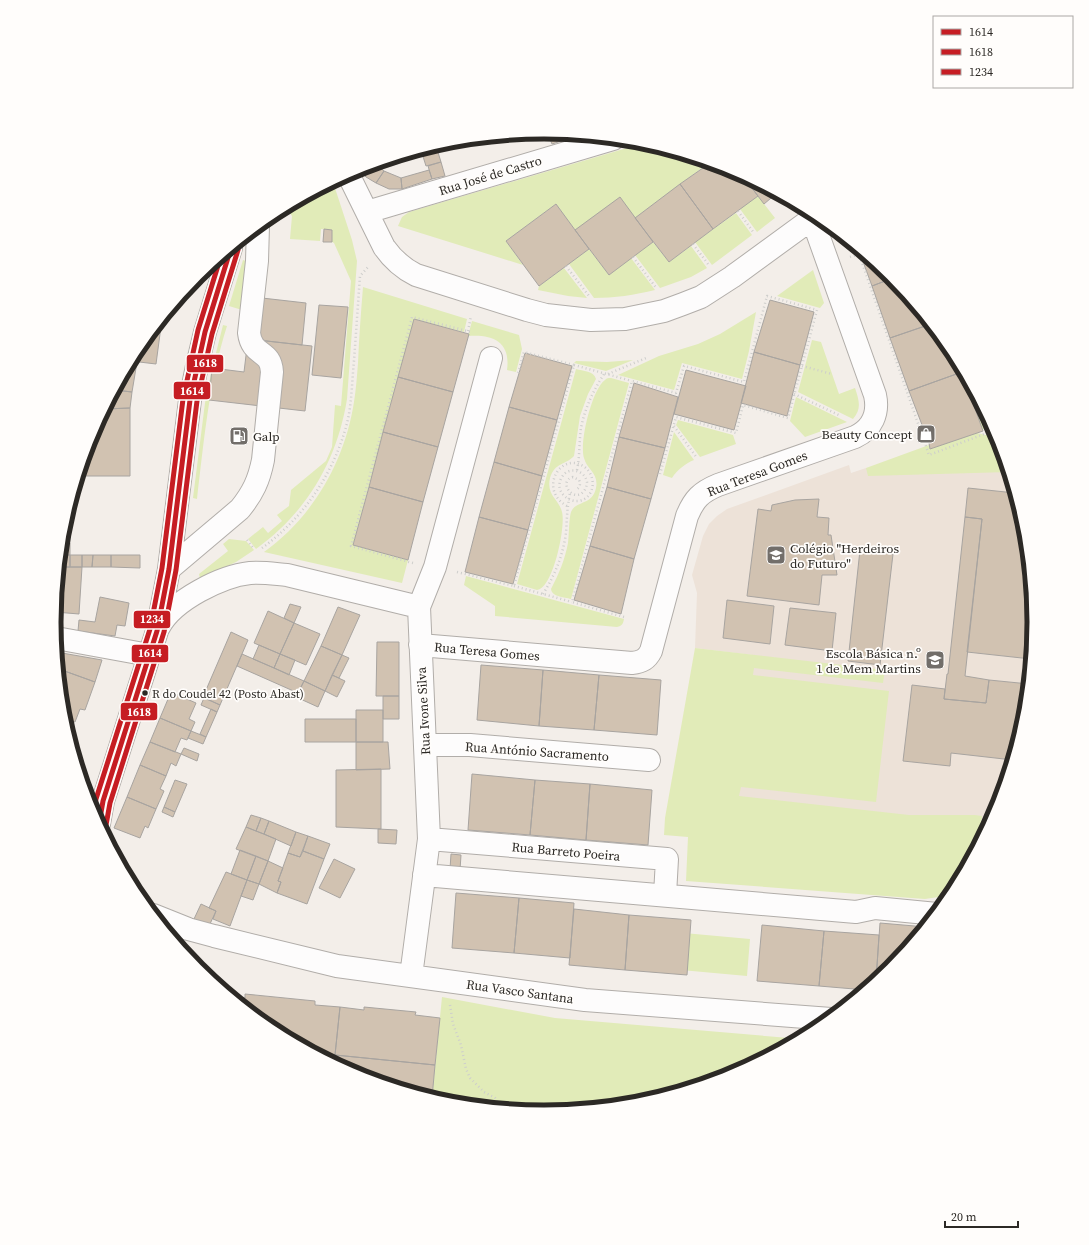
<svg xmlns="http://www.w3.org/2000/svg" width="1089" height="1245" viewBox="0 0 1089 1245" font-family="'Source Serif 4',serif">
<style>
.built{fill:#ede2d8}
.green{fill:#e1ebb8}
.building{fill:#d1c2b1;stroke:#a8a4a0}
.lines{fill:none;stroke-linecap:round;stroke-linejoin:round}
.minor-casing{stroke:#b1ada9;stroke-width:24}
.path{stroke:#cececc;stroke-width:2.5;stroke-dasharray:1 3;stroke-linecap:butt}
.minor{stroke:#fdfcfc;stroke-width:22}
.bus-1-casing{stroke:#fffdfb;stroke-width:8}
.bus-2-casing{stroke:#fffdfb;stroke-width:8}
.bus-3-casing{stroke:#fffdfb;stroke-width:8}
.bus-1{stroke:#c61d23;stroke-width:5}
.bus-2{stroke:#c61d23;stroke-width:5}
.bus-3{stroke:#c61d23;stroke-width:5}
.bus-dot{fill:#2c2925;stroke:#fffdfb;stroke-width:1.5}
.labels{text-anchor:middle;stroke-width:3.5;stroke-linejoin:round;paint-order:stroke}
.bus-label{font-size:12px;fill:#2c2925;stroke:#fffdfb;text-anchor:start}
.street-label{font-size:13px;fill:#2c2925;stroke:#fffdfb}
.poi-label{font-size:13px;fill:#2c2925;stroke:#fffdfb;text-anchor:end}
.rim{fill:none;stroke:#2c2925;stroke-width:5}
.line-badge{stroke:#fffdfb;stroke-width:1.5}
.badge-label{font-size:11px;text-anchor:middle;font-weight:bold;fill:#fff}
</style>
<rect width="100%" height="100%" fill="#f3eee9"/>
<path class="built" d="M1007 464 1026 527 1035 623 1026 718 998 810 972 858 975 815 720 818 753 655 695 648 697 593 692 575 703 536 709 524 717 516 727 509 849 465 851 473 866 468Z"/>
<path class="green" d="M644 143 710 162 635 218 575 230 556 204 506 241 523 265 398 226 402 217 409 212Z
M333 182 352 240 357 261 347 399C337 461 307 512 256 549L248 539 263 527 268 533 282 521 277 515 289 506 291 490 326 461 332 447 335 405 341 406 351 281 334 243 332 242V230L321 229 320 241 290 239 292 216 285 207Z
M758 196 775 218 757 232 740 209Z
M736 213 752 235 712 265 695 242Z
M653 242 669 262 691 246 707 268 691 277 660 288 635 255Z
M589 249 609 275 631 258 655 290C635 295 614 298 594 298L569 264Z
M243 260 246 261 242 310 229 306Z
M564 268 587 298 568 296 538 290 539 286Z
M813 270 824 303 820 308 777 296Z
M363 287 467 319 464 332 414 319 353 545 408 560 402 583 264 552C313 517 345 461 354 402 356 389 357 376 358 363 359 337 361 312 363 287Z
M756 312 749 351 742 379 682 363 674 390 618 375 659 356 698 344 720 334Z
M472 321 519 335 522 349 516 372 507 370C511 342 493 334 468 336Z
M223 325 227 326C209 382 204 441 197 499L193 498 205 403 212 369Z
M812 340 821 342 839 394 855 388C859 400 862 409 853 419L798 392Z
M957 359 996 432 982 429Z
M633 360 606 371 574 363 576 361 607 362Z
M576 369C583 371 594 371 596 379L588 394 580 416 574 456C566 465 555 462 550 478 546 496 559 499 562 512 566 526 553 589 537 590L517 584Z
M611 378 629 383 571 599C564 597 552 597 551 589 559 574 565 559 568 543 569 535 569 518 571 512 576 500 592 506 596 488 599 473 587 470 584 458 579 443 592 389 605 380 607 378 608 378 611 378Z
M796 397 847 422 805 437 790 421Z
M678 420 733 435 736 444 700 457 676 425Z
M674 432 694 460C686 463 677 470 672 478L663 475Z
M977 433 999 438 1009 472 868 476 866 468 929 445 930 449Z
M229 539 246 541 254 550 236 562 200 579 199 574 228 551 223 544Z
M466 576 624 619C623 624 622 626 617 627L495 616V606L464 585Z
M695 648 885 670 883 683 754 668 753 675 889 691 876 802 741 787 739 796 909 815H975L982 816 979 845 952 895 925 899 686 881 688 837 664 835 665 818Z
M684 933 750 939 747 976 681 970Z
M442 997 555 1018 801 1039 732 1076 640 1104 544 1113 449 1104 432 1098Z"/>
<path class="building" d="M547 132 580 135 552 144Z
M436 146 441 162 426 166 421 150Z
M441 162 445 176 432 179 428 166Z
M710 163 732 169 742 175 758 196 713 229 680 184Z
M376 164 384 171 376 183 366 177 358 169Z
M429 170 432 179 402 189 401 178Z
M384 171 401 178 402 189H389L376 183Z
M742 175 777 193 764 204Z
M680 184 713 229 669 262 635 218Z
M620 197 653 242 609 275 575 230Z
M556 204 589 249 539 286 506 241Z
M324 229 332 230V242H323Z
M858 248 891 276 893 278 872 286Z
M893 278 931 324 890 338 872 286Z
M262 298 306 303 302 345 258 340Z
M770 300 814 312 800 365 754 352Z
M319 305 348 307 341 378 312 375Z
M162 319 156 364 131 361 137 350Z
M414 319 469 334 453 392 398 377Z
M931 324 952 350 962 372 909 391 890 338Z
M248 339 312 346 305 411 209 400 212 368 244 372Z
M754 352 800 365 787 416 741 403Z
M525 353 572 366 557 420 509 407Z
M131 361 137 362 132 392 115 390Z
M686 370 746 386 734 430 674 414Z
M962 372 983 431 930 449 929 443 909 391Z
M398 377 453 392 438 447 383 432Z
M634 383 678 397 665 448 619 437Z
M115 390 132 392 130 408 105 409Z
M509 407 557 420 542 476 494 462Z
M130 408V476H79L91 435 105 409Z
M383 432 438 447 423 502 369 487Z
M619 437 665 448 651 499 607 487Z
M494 462 542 476 528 530 479 517Z
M369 487 423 502 408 560 353 545Z
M607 487 651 499 634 559 590 546Z
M968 488 1015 493 1026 527 1035 623 1031 659 967 652 982 519 965 517Z
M819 499 817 517 829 518 828 535H831L837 575H822L819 605 747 596 758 509 771 511 772 505 795 500Z
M479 517 528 530 513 584 465 572Z
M965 517 982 519 965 676 989 680 986 703 944 699 947 674H948Z
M62 543H70V555H61Z
M590 546 634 559 621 614 574 600Z
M860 550 893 554 880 665 848 661Z
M61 555H70V567H59Z
M70 555H82V567H70Z
M82 555H93L92 567H82Z
M93 555H111V567H92Z
M111 555H140V568L111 567Z
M59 567H82L79 614 55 612Z
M100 597 129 603 125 626 117 625 115 636 78 631 79 620 95 622Z
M727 600 774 606 770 644 723 638Z
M290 604 301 607 294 623 284 618Z
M338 607 360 615 342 655 321 646Z
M790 608 836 613 832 651 785 645Z
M268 611 294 623 280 654 254 643Z
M294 623 320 634 306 665 280 654Z
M231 632 248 640 220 705 203 697Z
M377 642H399V696H376Z
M259 645 280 654 274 668 253 659Z
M321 646 342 655 325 691 304 681Z
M62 653 102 660 95 682 59 669 58 665Z
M242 654 304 681 298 693 237 666Z
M280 654 295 660 289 675 274 668Z
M342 655 349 658 339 678 332 675Z
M481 665 543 670 539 726 477 720Z
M59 669 95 682 85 710 80 709 75 722 64 718Z
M543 670 599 675 594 730 539 726Z
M332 675 345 681 337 697 325 691Z
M599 675 661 680 657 735 594 730Z
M989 680 1029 684 1026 718 1013 760 951 753 950 766 903 761 912 685 945 689 944 699 986 703Z
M304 681 325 691 318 707 296 697Z
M171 692 196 703 189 719 195 722 191 731 160 718Z
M383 696H399V719H383Z
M204 698 220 705 217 712 201 705Z
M211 709 217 712 206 737 200 734Z
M356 710H383V742H356Z
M160 718 191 731 187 740 181 738 175 752 150 742Z
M305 719H356V742H305Z
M191 731 206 737 203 744 188 738Z
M150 742 181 754 176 766 171 763 166 776 140 765Z
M356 742H388L390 769 356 770Z
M184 748 199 754 197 761 181 754Z
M140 765 166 776 160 789 164 791 156 809 127 797Z
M381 769V829L336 827V770Z
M472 774 535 780 530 835 468 830Z
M175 780 187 784 175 812 164 807Z
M535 780 590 784 586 840 530 835Z
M590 784 652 790 648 845 586 840Z
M127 797 156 809 148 828 145 826 140 838 114 828Z
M164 807 175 812 173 817 162 812Z
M251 815 261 818 256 831 246 827Z
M261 818 269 821 264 834 256 831Z
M269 821 296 832 291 846 264 834Z
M246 827 276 839 268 861 236 849Z
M378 829 397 830 396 844 378 843Z
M296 832 308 836 300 857 288 853Z
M308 836 330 844 324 859 303 851Z
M240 850 256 856 247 880 231 874Z
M303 851 324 859 307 904 277 893 281 882 278 881 288 853 300 857Z
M451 854 461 855 460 870 450 869Z
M256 856 268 861 259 884 247 880Z
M334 859 355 869 340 898 319 888Z
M268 861 283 868 278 881 281 882 277 893 259 884Z
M226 872 247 880 230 926 213 919 216 911 209 908Z
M247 880 259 884 253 900 241 896Z
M456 893 519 898 514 953 452 948Z
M519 898 574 903 570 958 514 953Z
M201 904 216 911 209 926 194 919Z
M574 909 629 915 625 970 569 965Z
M629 915 691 920 687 975 625 970Z
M880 923 926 927 891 969 879 979H876Z
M762 925 824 931 819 986 757 981Z
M824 931 879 935 876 982 866 990 819 986Z
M245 994 315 1001V1005L340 1007 335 1055 313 1052 272 1030 231 996 245 998Z
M340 1007 364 1010V1007L416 1012 415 1015 440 1018 435 1065 335 1055Z
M313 1052 335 1055 334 1063Z
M335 1055 435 1065 432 1098 357 1076 334 1063Z"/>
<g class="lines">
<defs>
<path id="minor" d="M348 174 384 247C393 260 402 268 416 275L527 310 546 315 591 320 625 319 664 311 683 304 701 297 732 277 817 215
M367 212 613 139
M169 569 240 509C253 493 259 480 263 460L272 372C271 349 252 357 249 333L257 261 258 226
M159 627C173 600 222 576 250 573 263 572 275 574 287 575L419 607
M56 638 149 655
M420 645 632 663C642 662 647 659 651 651L687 516C694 499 701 492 718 485L855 437C872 429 879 413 875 395L812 218
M425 745H470L649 760
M99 824 103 801 157 631 169 569 190 400 197 366 205 332 231 248
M429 839 667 859 665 895
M424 875 856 912 875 908 937 914
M153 915 188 929 214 936 337 966 585 1000 831 1019
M411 976 429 839 419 607 435 567 491 358"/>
</defs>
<use href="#minor" class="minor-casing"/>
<path class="path" d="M738 211 754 233
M693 244 708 264
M633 257 657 289
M850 257 859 254 929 455 987 433 968 380
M566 266 589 296
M468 331 471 316
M574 365 632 381
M802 366 832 374
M608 374 646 358
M794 394 841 416
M674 426 697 458
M987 433 998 437
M577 470C580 456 579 442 581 428 585 408 593 391 604 374
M567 506C538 490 560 452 583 466 597 474 596 499 578 501 566 502 554 489 562 477 568 466 585 470 587 482 587 485 586 488 584 491 574 504 557 481 573 477L579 480C581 484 580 488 575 490
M247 540 254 549
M262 548C305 517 336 470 348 419 352 400 352 380 354 361 356 333 358 304 360 276L369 266
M413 563 351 546 412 317 471 332
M457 572 514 586 574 365 524 352 518 373
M514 586 572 602
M543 594C555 575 563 555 566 533 567 519 567 507 570 493
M624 617 572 602 632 381 676 393 684 366 744 382 767 296 817 310 788 418 743 405 736 433 676 417 660 474
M450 1005 453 1024 461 1045 466 1069 470 1078 484 1092 495 1098 502 1109"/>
<use href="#minor" class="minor"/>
<defs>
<path id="bus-1" d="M99 824 103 801 157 631 169 569 190 400 205 332 231 248"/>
<path id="bus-2" d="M106 825 110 803 164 632 176 570 197 401 212 334 238 250"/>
<path id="bus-3" d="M94 814 96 799 150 629 162 568 183 399 198 330 221 256"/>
</defs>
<use href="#bus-1" class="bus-1-casing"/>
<use href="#bus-2" class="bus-2-casing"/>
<use href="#bus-3" class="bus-3-casing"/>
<use href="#bus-1" class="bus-1"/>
<use href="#bus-2" class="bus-2"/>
<use href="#bus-3" class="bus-3"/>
</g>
<defs>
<symbol id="shop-square" viewBox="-11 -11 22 22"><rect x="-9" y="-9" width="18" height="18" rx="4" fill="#726e6a" stroke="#fffdfb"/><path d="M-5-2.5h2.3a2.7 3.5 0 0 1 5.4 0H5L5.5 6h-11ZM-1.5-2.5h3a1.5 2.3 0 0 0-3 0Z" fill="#fff"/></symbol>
<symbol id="fuel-square" viewBox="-11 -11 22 22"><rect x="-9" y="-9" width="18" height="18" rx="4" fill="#726e6a" stroke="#fffdfb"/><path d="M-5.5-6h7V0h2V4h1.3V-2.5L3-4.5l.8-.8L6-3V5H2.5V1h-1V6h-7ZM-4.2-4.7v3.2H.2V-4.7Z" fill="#fff"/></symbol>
<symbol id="school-square" viewBox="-11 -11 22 22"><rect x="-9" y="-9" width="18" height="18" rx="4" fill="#726e6a" stroke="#fffdfb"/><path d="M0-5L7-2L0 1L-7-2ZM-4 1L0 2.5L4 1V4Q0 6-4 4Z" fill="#fff"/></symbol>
</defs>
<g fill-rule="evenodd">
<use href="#shop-square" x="915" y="423" width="22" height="22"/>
<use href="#fuel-square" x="228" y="425" width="22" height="22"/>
<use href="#school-square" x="765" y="544" width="22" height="22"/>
<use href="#school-square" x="924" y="649" width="22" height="22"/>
</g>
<circle class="bus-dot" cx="145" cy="693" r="3.5"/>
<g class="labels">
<g class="bus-label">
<text x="152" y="698">R do Coudel 42 (Posto Abast)</text>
</g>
<g class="street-label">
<text transform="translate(490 175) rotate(-17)" y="5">Rua José de Castro</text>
<text transform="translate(757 473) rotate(-21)" y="5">Rua Teresa Gomes</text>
<text transform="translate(487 651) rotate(5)" y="5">Rua Teresa Gomes</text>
<text transform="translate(423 711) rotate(-93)" y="5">Rua Ivone Silva</text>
<text transform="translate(537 751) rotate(4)" y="5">Rua António Sacramento</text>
<text transform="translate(566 851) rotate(5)" y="5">Rua Barreto Poeira</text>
<text transform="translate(520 991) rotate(8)" y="5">Rua Vasco Santana</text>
</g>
<g class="poi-label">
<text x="912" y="439">Beauty Concept</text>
<text x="253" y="441" text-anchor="start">Galp</text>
<text x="790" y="553" text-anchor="start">Colégio "Herdeiros<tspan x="790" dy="15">do Futuro"</tspan></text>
<text x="921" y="658">Escola Básica n.º<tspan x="921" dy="15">1 de Mem Martins</tspan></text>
</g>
</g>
<path d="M0 0H1089V1245H0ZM61 622a483 483 0 1 1 966 0a483 483 0 1 1-966 0Z" fill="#fffdfb" fill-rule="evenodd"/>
<path class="rim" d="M61 622a483 483 0 1 1 966 0a483 483 0 1 1-966 0Z"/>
<g class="line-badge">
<rect x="186" y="354" width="38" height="19" rx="4" fill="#c61d23"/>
<rect x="173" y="381" width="38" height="19" rx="4" fill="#c61d23"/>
<rect x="133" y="610" width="38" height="19" rx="4" fill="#c61d23"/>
<rect x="131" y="644" width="38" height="19" rx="4" fill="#c61d23"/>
<rect x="120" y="702" width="38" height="19" rx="4" fill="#c61d23"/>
</g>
<g class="badge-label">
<text x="205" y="367">1618</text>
<text x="192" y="395">1614</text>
<text x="152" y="623">1234</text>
<text x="150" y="657">1614</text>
<text x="139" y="716">1618</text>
</g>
<rect x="933" y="16" width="140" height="72" fill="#fffdfb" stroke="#aba8a5"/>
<rect x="941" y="29" width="20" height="6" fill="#c61d23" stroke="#aba8a5"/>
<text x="969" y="36" font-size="12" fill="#2c2925">1614</text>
<rect x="941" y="49" width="20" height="6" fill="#c61d23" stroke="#aba8a5"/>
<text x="969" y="56" font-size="12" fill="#2c2925">1618</text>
<rect x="941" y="69" width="20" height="6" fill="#c61d23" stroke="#aba8a5"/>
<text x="969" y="76" font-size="12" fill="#2c2925">1234</text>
<path d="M945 1221v6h73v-6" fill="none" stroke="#2c2925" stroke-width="2"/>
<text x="951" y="1221" font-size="12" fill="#2c2925" stroke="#fffdfb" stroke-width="3" paint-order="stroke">20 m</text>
</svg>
